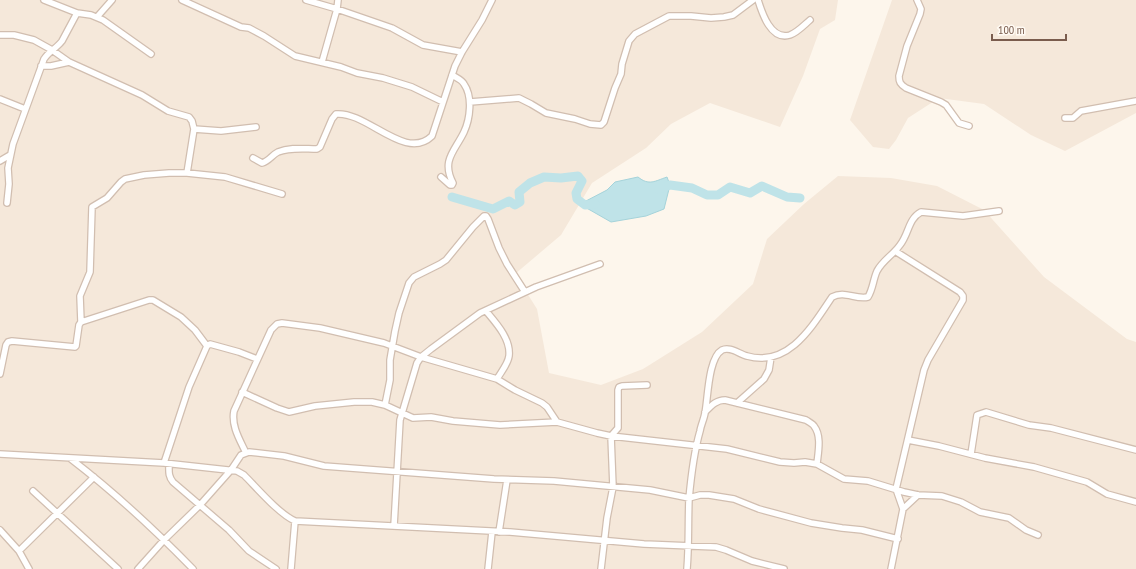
<svg xmlns="http://www.w3.org/2000/svg" width="1136" height="569" viewBox="0 0 1136 569" font-family="'PT Sans Narrow',sans-serif">
<style>
.residential{fill:#f5e8da}
.water{fill:#bfe3e8;stroke:#a5d3da}
.lines{fill:none;stroke-linecap:round;stroke-linejoin:round}
.river{stroke:#bfe3e8;stroke-width:9}
.street-casing{stroke:#d1beb0;stroke-width:8}
.street{stroke:#fff;stroke-width:5.5}
</style>
<rect width="100%" height="100%" fill="#fdf6ec"/>
<path class="residential" d="M0 0H838L835 20 820 29 803 76 780 127 710 103 671 124 646 148 592 183 561 235 515 274 537 309 549 373 601 385 643 369 702 332 753 284 767 239 804 204 838 176 891 178 937 186 984 210 1044 277 1127 339 1136 342V569H0Z
M892 0H1136V113L1065 151 1031 135 984 104 939 98 908 118 896 140 889 149 873 147 850 120Z"/>
<path class="water" d="M638 177C649 186 655 181 667 177L670 185 664 209 646 216 611 222 583 206 584 202 607 190 615 182Z"/>
<g class="lines">
<path class="river" d="M659 189 670 185 692 188 707 195H718L730 187 750 193 762 186 787 197 800 198
M452 197 493 209 509 201 515 205 520 202 519 192 530 183 544 177 561 178 578 176 582 181 576 193 577 199 585 205 595 204"/>
<defs>
<path id="street" d="M44 0 77 13 91 15 103 20 151 54
M182 0 241 27 249 28 264 36 295 56 341 67 357 73 383 78 412 87 443 102
M306 0 337 9 392 28 423 45 462 52
M758 0C762 13 771 41 790 35 798 32 804 25 810 20
M917 0 921 9 920 14 907 46 899 76C899 82 900 84 906 88L941 102 946 105 959 123 969 126
M97 17 112 0
M0 35H14L34 40 52 50 69 62 142 95 168 111 189 117 192 121 194 129 221 131 256 127
M322 62 337 9 338 0
M41 66H51L69 62
M0 99 25 109
M470 102 519 98 531 104 546 113 575 119 590 124 601 125 604 122 615 88 621 74 622 64 629 41 635 34 669 16H691L711 18 724 17 733 15 753 0
M1065 118H1073L1081 111 1136 101
M253 158 262 163C269 161 272 155 278 152 290 147 304 149 317 149L320 147 332 119 336 114C367 111 405 162 432 136L455 66 462 52 482 20 492 0
M0 161 10 155
M187 173 194 129
M441 177 450 185H452L453 183C441 160 455 151 464 132 470 119 473 97 464 84 462 80 457 78 452 75
M7 203 9 184 8 168 13 144 44 59C49 51 57 48 62 41L77 13
M486 311C496 323 511 339 509 356 508 364 501 372 497 379
M81 322 149 300H153L181 317 195 330 207 346
M0 374 6 345 8 342 12 341 75 347 76 346 79 325 81 322 80 296 90 272 92 207 107 198 121 182 125 179 144 175 169 173H187L225 177 282 194
M242 392 277 408 289 412 315 406 354 402H372L385 405 413 418 431 417 453 421 500 425 557 422 597 433 611 436 727 449 780 462 794 463 805 462 817 464 844 479 868 481 904 492 918 495 942 496 961 502 980 512 1009 518 1026 530 1038 535
M737 403 764 379 769 370 771 357
M385 405 390 380V360L395 331 399 313 409 283 414 277 440 264 446 260 473 227 484 216H486L488 219 499 248 507 264 525 292
M705 412C711 406 716 400 725 400L806 420C809 422 813 424 814 426 822 436 818 453 817 464
M908 440 939 446 985 458 1034 467 1087 482 1107 494 1136 502
M246 453C240 440 231 426 234 411L271 330 277 324 282 323 320 328 384 343 421 357 497 379 515 390 542 403 547 407 557 422
M0 454 164 463 237 471 244 475C257 488 279 514 295 521L510 532 644 544 716 547 726 550 752 561 784 569
M971 454 977 415 986 412 1029 425 1051 428 1136 450
M71 459C114 492 155 530 193 569
M164 463 189 387 207 346 210 344 239 352 257 359
M169 464C169 471 168 476 173 482L229 530 249 551 276 569
M33 491 118 569
M903 509 918 495
M394 526 400 420 417 363 421 357 431 349 480 313 536 287 600 264
M0 530 19 551 29 569
M499 532 507 480
M19 551 94 477
M138 569 164 540 200 505 231 470 241 455 249 452 284 456 324 466 494 479 554 481 650 490 689 498 700 495H709L734 499 759 509 811 523 842 528 862 530 898 539
M291 569 295 521
M488 569 492 532
M601 569 607 518 613 487 611 436 618 428V390L619 387 622 386 647 385
M687 569C689 546 688 523 689 499 691 477 694 452 700 431 701 425 704 419 705 413 708 399 708 358 722 350 730 346 739 354 747 356 789 368 813 325 832 297 845 290 855 300 868 297 873 289 873 280 877 271 883 260 893 255 900 245 909 234 908 219 921 212L963 216 999 211
M891 569 903 509 896 489 924 370 928 360 963 300V296L960 292 895 251"/>
</defs>
<use href="#street" class="street-casing"/>
<use href="#street" class="street"/>
</g>
<path d="M992 34v6h74v-6" fill="none" stroke="#7a5c4d" stroke-width="2"/>
<text x="998" y="34" font-size="12" fill="#7a5c4d" stroke="#fffaf3" stroke-width="3" paint-order="stroke">100 m</text>
</svg>
